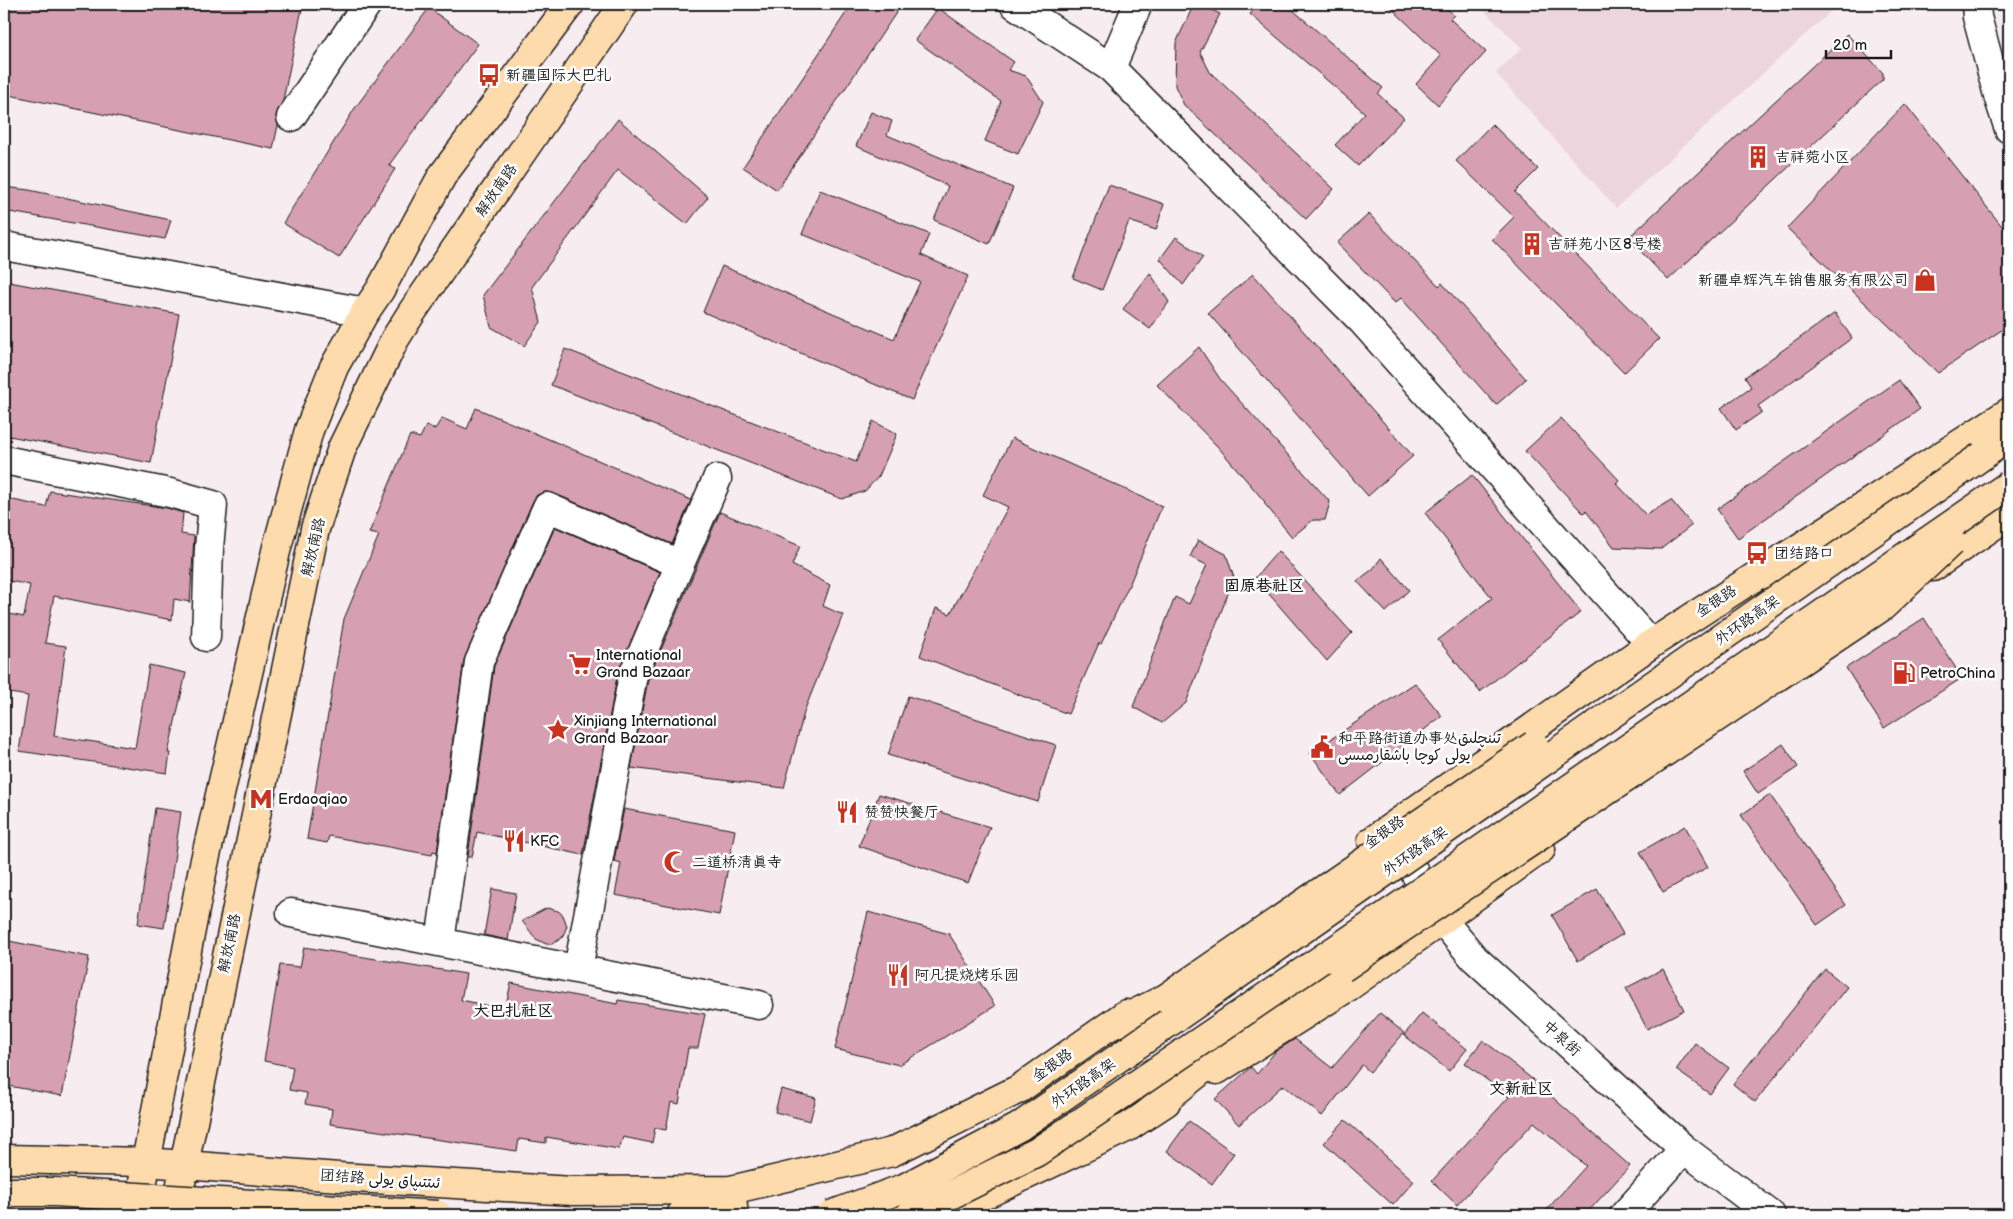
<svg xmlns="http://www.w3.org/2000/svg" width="2013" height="1219" viewBox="0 0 2013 1219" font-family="'Balsamiq Sans','Playpen Sans Arabic','LXGW WenKai TC',sans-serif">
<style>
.built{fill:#edd5dd}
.building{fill:#d7a0b2;stroke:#1c1c1c}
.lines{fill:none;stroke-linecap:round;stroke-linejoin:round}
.minor-casing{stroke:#1c1c1c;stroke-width:31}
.major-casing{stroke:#1c1c1c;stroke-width:31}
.highway-casing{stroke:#1c1c1c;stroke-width:31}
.minor{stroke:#fff;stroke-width:28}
.major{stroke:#fedbac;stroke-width:28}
.highway{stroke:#fedbac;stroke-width:28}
.highway-bridge-casing{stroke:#1c1c1c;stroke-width:31;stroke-linecap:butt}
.highway-bridge{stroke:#fedbac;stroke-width:28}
.labels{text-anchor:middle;stroke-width:5;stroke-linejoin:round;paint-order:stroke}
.poi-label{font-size:15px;fill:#1c1c1c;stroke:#fff;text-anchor:start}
.street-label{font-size:15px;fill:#1c1c1c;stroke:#fff}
.neighbourhood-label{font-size:16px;font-weight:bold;fill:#1c1c1c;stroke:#fff}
</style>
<rect width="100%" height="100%" fill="#f7ecf0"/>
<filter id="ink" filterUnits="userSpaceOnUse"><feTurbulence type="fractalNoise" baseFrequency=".02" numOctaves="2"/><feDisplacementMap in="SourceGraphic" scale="10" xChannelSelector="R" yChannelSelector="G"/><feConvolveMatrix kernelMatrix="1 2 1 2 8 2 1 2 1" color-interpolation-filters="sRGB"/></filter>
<g filter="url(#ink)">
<path class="built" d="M1477 4H1839L1616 208 1496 73 1522 48Z"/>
<path class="building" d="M4 4H303L283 100 276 115 278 125 273 149 4 94Z
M852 4H902L777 190 743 167Z
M1194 4H1200L1220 14 1200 52 1210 72 1334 189 1306 219 1184 105 1175 86 1176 43Z
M1259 4H1286L1383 88 1378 94 1404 118 1358 166 1335 145 1365 113 1250 14Z
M1387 4H1442L1454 15 1450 19 1486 52 1438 105 1416 84 1441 56Z
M429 8 478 44 389 165 395 169 339 258 283 223 355 108Z
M938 8 1014 62 1008 70 1026 76 1043 102 1018 154 985 141 1001 101 915 40Z
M1847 34 1883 73V79L1668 280 1628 238Z
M1905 104 2009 235V325L1938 373 1787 228Z
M871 112 892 121 887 135 1013 188 989 244 934 220 948 186 856 146Z
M618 119 708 197 687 224 618 170 532 287 541 322 524 346 491 327 483 295Z
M1492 124 1538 169 1515 192 1659 339 1624 373 1492 239 1514 217 1456 161Z
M1109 185 1164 204 1156 230 1129 221 1102 290 1073 278Z
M4 187 29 190 171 220 165 239 4 211Z
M820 190 929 234 921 255 968 276 912 400 703 312 722 266 894 339 920 282 802 234Z
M1369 214 1439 286 1442 283 1526 379 1496 405 1401 298 1395 303 1337 243Z
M1176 237 1203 257 1183 285 1160 259Z
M1150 273 1169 302 1150 329 1123 309Z
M1253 274 1413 456 1368 496 1208 313Z
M4 281 179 314 151 463 4 435Z
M1835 313 1852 338 1758 406 1762 412 1736 430 1721 408 1751 387 1745 377Z
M1199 347 1220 379 1330 502 1325 520H1313L1292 537 1264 503 1265 502 1218 447 1157 385Z
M565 349 856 462 873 421 897 434 879 476 865 491 842 499 551 385Z
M1899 380 1920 409 1738 538 1717 509Z
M476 408 691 500 672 544 553 493 545 492 537 495 533 501 464 660 437 852 433 851 432 855 329 836 327 843 307 839 344 619 379 535 369 533 410 435 420 438 426 426 435 429 442 418 467 429Z
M1561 418 1619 480 1616 483 1646 515 1671 500 1692 525 1661 549 1614 547 1586 511 1583 513 1525 451Z
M1012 438 1162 506 1130 583 1101 644 1099 643 1068 714 920 656 936 608 950 614 1008 507 983 495Z
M1472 475 1581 612 1480 692 1438 640 1492 598 1425 513Z
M50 491 167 508 183 513 181 534 194 536 190 602 174 599 172 620 54 596 45 643 66 646 54 736 135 748 149 665 186 673 168 753H170L167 773 19 751 28 696 4 692V613L24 617 30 585 4 580V498L46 507Z
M720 512 800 546 792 565 830 585 823 606 843 615 805 709 784 788 631 768 648 680Z
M555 527 660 572 618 672 583 855 477 832 472 857H468L494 666Z
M1198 540 1226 554 1234 578 1186 703 1162 723 1133 707 1175 597 1189 604 1207 565 1190 557Z
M1278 551 1352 633 1327 661 1255 578Z
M1381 558 1409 590 1386 612 1357 581 1373 569Z
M1924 618 1962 678 1884 728 1846 668Z
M1415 683 1442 716 1340 795 1310 753Z
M908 696 1056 745 1038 802 888 755Z
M1783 744 1798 767 1758 794 1743 771Z
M879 794 990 827 968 883 859 846Z
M1770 795 1846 905 1817 925 1741 815Z
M155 808 181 812 164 928 138 924Z
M624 809 735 830 719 915 615 895 621 863 614 861Z
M1685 826 1708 867 1663 892 1640 852Z
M492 889 516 893 508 940 484 935Z
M1597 889 1623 934 1578 961 1552 915Z
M547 908 558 911 563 915 567 926 562 938 552 944H546L536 939 522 921Z
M868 912 949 934 995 1006 899 1065 835 1049Z
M4 940 89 957 62 1096 4 1085Z
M304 947 466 974 461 1000 505 1009 511 983 617 1004 618 1000 705 1014 698 1048H688L679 1104 671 1102 666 1130 655 1128 652 1143 623 1137 619 1149 546 1137V1143L519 1139 517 1151 330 1124 332 1109 305 1104 307 1093 289 1090 293 1067 264 1061 280 965 300 967Z
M1663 969 1684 1010 1647 1029 1626 988Z
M1825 969 1847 987 1755 1102 1733 1084Z
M1380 1013 1404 1033 1370 1072 1362 1065 1322 1116 1283 1085 1239 1125 1215 1099 1251 1067 1257 1074 1276 1051 1295 1039 1332 1068Z
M1422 1013 1467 1049 1449 1071 1404 1035Z
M1483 1040 1532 1079 1630 1166 1585 1215H1542L1586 1166 1534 1122 1457 1205 1432 1181 1509 1097 1465 1063Z
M1695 1043 1729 1068 1710 1094 1676 1070Z
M781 1089 816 1098 810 1121 775 1112Z
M1345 1120 1414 1181 1393 1205 1324 1143Z
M1189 1121 1234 1153 1212 1184 1167 1151Z"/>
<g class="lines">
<defs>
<path id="minor" d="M1014 4 1111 68 1362 321 1651 644
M1976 4 1977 17 1999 99 2009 129
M1111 68 1138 4
M291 117 367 4
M4 246 365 312
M4 460 170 493 213 505 209 548 206 637
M680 564 717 479
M1394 837 1443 921 1474 958 1684 1149 1771 1215
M291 913 759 1005
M440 942 479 662 547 507 680 564 633 675 578 969
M1624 1215 1684 1149"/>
<path id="major" d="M1933 567 2009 515
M1372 841 1651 644 2009 412
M1217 1070 1348 987 1541 849
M4 1159 146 1162 339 1177 572 1191 731 1190 892 1152 1019 1089 1126 1014
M731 1190 734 1215
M138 1215 146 1162 202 873 277 547 309 430 334 367 365 312 380 290 442 176 570 4
M176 1215 184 1165 315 529 342 448 395 339 412 312 624 4
M942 1215 1128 1127 1166 1102"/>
<path id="highway" d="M1982 456 2009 436
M1774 579 1829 553
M1106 1028 1166 998
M1146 1115 1270 1015 1331 976
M681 1215 731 1190"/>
</defs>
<use href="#minor" class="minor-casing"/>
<use href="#major" class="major-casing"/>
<use href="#highway" class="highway-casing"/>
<use href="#minor" class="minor"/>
<use href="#major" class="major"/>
<use href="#highway" class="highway"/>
<defs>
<path id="highway-bridge" d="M1342 968 1883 606 1951 542
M1166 998 1534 745
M4 1192H55L438 1215
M831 1215 904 1188 1019 1127 1982 456
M910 1215 1037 1152 1394 910 2009 485"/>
</defs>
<use href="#highway-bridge" class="highway-bridge-casing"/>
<use href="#highway-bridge" class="highway-bridge"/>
</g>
</g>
<defs>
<symbol id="bus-bare" viewBox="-9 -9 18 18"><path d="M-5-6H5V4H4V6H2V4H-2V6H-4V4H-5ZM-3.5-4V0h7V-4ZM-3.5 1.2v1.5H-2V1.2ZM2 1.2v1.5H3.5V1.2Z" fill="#c8321e" stroke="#fff" stroke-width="2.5" paint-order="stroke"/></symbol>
<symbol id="building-bare" viewBox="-9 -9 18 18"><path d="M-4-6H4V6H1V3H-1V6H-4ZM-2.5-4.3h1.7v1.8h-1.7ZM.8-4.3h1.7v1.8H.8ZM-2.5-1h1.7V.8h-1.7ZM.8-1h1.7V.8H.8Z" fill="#c8321e" stroke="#fff" stroke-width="2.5" paint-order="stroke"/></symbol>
<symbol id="shop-bare" viewBox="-9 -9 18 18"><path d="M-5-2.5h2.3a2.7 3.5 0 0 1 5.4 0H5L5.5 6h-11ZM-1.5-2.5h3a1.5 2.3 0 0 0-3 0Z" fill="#c8321e" stroke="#fff" stroke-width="2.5" paint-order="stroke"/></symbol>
<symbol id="supermarket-bare" viewBox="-9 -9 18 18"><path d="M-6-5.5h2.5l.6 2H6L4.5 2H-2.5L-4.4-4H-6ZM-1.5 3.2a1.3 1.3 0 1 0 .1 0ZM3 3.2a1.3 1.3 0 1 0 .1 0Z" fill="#c8321e" stroke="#fff" stroke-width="2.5" paint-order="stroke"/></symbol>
<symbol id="fuel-bare" viewBox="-9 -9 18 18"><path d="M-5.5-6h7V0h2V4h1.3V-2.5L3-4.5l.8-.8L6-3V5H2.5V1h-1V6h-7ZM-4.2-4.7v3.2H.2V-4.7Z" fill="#c8321e" stroke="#fff" stroke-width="2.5" paint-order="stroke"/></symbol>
<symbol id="sight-bare" viewBox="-9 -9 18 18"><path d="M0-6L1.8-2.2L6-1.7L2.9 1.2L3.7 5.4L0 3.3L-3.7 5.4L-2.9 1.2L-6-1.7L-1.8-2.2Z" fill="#c8321e" stroke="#fff" stroke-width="2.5" paint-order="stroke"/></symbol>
<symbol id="civic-bare" viewBox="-9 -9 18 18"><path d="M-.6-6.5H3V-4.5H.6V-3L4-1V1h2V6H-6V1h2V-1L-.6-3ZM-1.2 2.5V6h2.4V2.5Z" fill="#c8321e" stroke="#fff" stroke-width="2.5" paint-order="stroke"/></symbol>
<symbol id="metro-bare" viewBox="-9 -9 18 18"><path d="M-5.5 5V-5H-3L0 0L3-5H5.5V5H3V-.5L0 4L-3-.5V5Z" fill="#c8321e" stroke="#fff" stroke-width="2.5" paint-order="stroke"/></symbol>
<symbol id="restaurant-bare" viewBox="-9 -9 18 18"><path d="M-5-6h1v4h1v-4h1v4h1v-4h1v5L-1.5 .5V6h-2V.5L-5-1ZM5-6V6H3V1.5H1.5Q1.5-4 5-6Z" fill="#c8321e" stroke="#fff" stroke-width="2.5" paint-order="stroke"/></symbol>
<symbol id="mosque-bare" viewBox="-9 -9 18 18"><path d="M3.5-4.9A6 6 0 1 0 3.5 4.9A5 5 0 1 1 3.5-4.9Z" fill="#c8321e" stroke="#fff" stroke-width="2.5" paint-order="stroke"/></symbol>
</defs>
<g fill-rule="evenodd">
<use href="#bus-bare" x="473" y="59" width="32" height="32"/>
<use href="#building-bare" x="1742" y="141" width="32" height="32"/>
<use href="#building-bare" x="1516" y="228" width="32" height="32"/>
<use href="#shop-bare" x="1909" y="264" width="32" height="32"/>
<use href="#bus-bare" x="1741" y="537" width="32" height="32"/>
<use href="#supermarket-bare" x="564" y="648" width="32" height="32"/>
<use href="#fuel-bare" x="1888" y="657" width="32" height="32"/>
<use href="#sight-bare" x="542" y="714" width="32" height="32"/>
<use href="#civic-bare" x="1306" y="731" width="32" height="32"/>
<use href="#metro-bare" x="245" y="783" width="32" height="32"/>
<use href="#restaurant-bare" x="831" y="796" width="32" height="32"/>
<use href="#restaurant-bare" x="498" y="825" width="32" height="32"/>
<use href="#mosque-bare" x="659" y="846" width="32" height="32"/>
<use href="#restaurant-bare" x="882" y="959" width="32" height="32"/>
</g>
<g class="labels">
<g class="poi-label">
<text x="506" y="80">新疆国际大巴扎</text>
<text x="1775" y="162">吉祥菀小区</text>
<text x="1548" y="249">吉祥苑小区8号楼</text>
<text x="1908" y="285" text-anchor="end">新疆卓辉汽车销售服务有限公司</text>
<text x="1774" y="558">团结路口</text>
<text x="596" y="660">International<tspan x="596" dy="17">Grand Bazaar</tspan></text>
<text x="1920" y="678">PetroChina</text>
<text x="574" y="726">Xinjiang International<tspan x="574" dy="17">Grand Bazaar</tspan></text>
<text x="1338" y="743">和平路街道办事处تىنچلىق<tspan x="1338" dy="17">يولى كوچا باشقارمىسى</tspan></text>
<text x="278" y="804">Erdaoqiao</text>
<text x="864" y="817">赞赞快餐厅</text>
<text x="530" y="846">KFC</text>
<text x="692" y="867">二道桥清真寺</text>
<text x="914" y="980">阿凡提烧烤乐园</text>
</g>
<g class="street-label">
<text transform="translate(496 190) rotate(-55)" y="5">解放南路</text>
<text transform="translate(313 547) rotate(-77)" y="5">解放南路</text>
<text transform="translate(1716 601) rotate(-33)" y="5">金银路</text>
<text transform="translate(1747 620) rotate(-35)" y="5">外环路高架</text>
<text transform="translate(1384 832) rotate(-35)" y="5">金银路</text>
<text transform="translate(1415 851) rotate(-35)" y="5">外环路高架</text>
<text transform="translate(229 943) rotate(-78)" y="5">解放南路</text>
<text transform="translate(1562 1038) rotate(42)" y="5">中泉街</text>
<text transform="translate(1052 1065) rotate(-35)" y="5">金银路</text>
<text transform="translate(1083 1083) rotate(-35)" y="5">外环路高架</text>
<text transform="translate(380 1179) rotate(4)" y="5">团结路 ئىتتىپاق يولى</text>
</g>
<g class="neighbourhood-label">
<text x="1264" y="591">固原巷社区</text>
<text x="513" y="1016">大巴扎社区</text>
<text x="1521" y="1094">文新社区</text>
</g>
</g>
<rect width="2013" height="1219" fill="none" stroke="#fff" stroke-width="20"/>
<rect x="10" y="10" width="1993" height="1199" fill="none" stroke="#1c1c1c" stroke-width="2" filter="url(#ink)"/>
<path d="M1826 50v8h65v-8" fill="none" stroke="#1c1c1c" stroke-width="2.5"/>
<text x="1833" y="50" font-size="15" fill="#1c1c1c" stroke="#ffffff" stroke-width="4" paint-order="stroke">20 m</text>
</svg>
